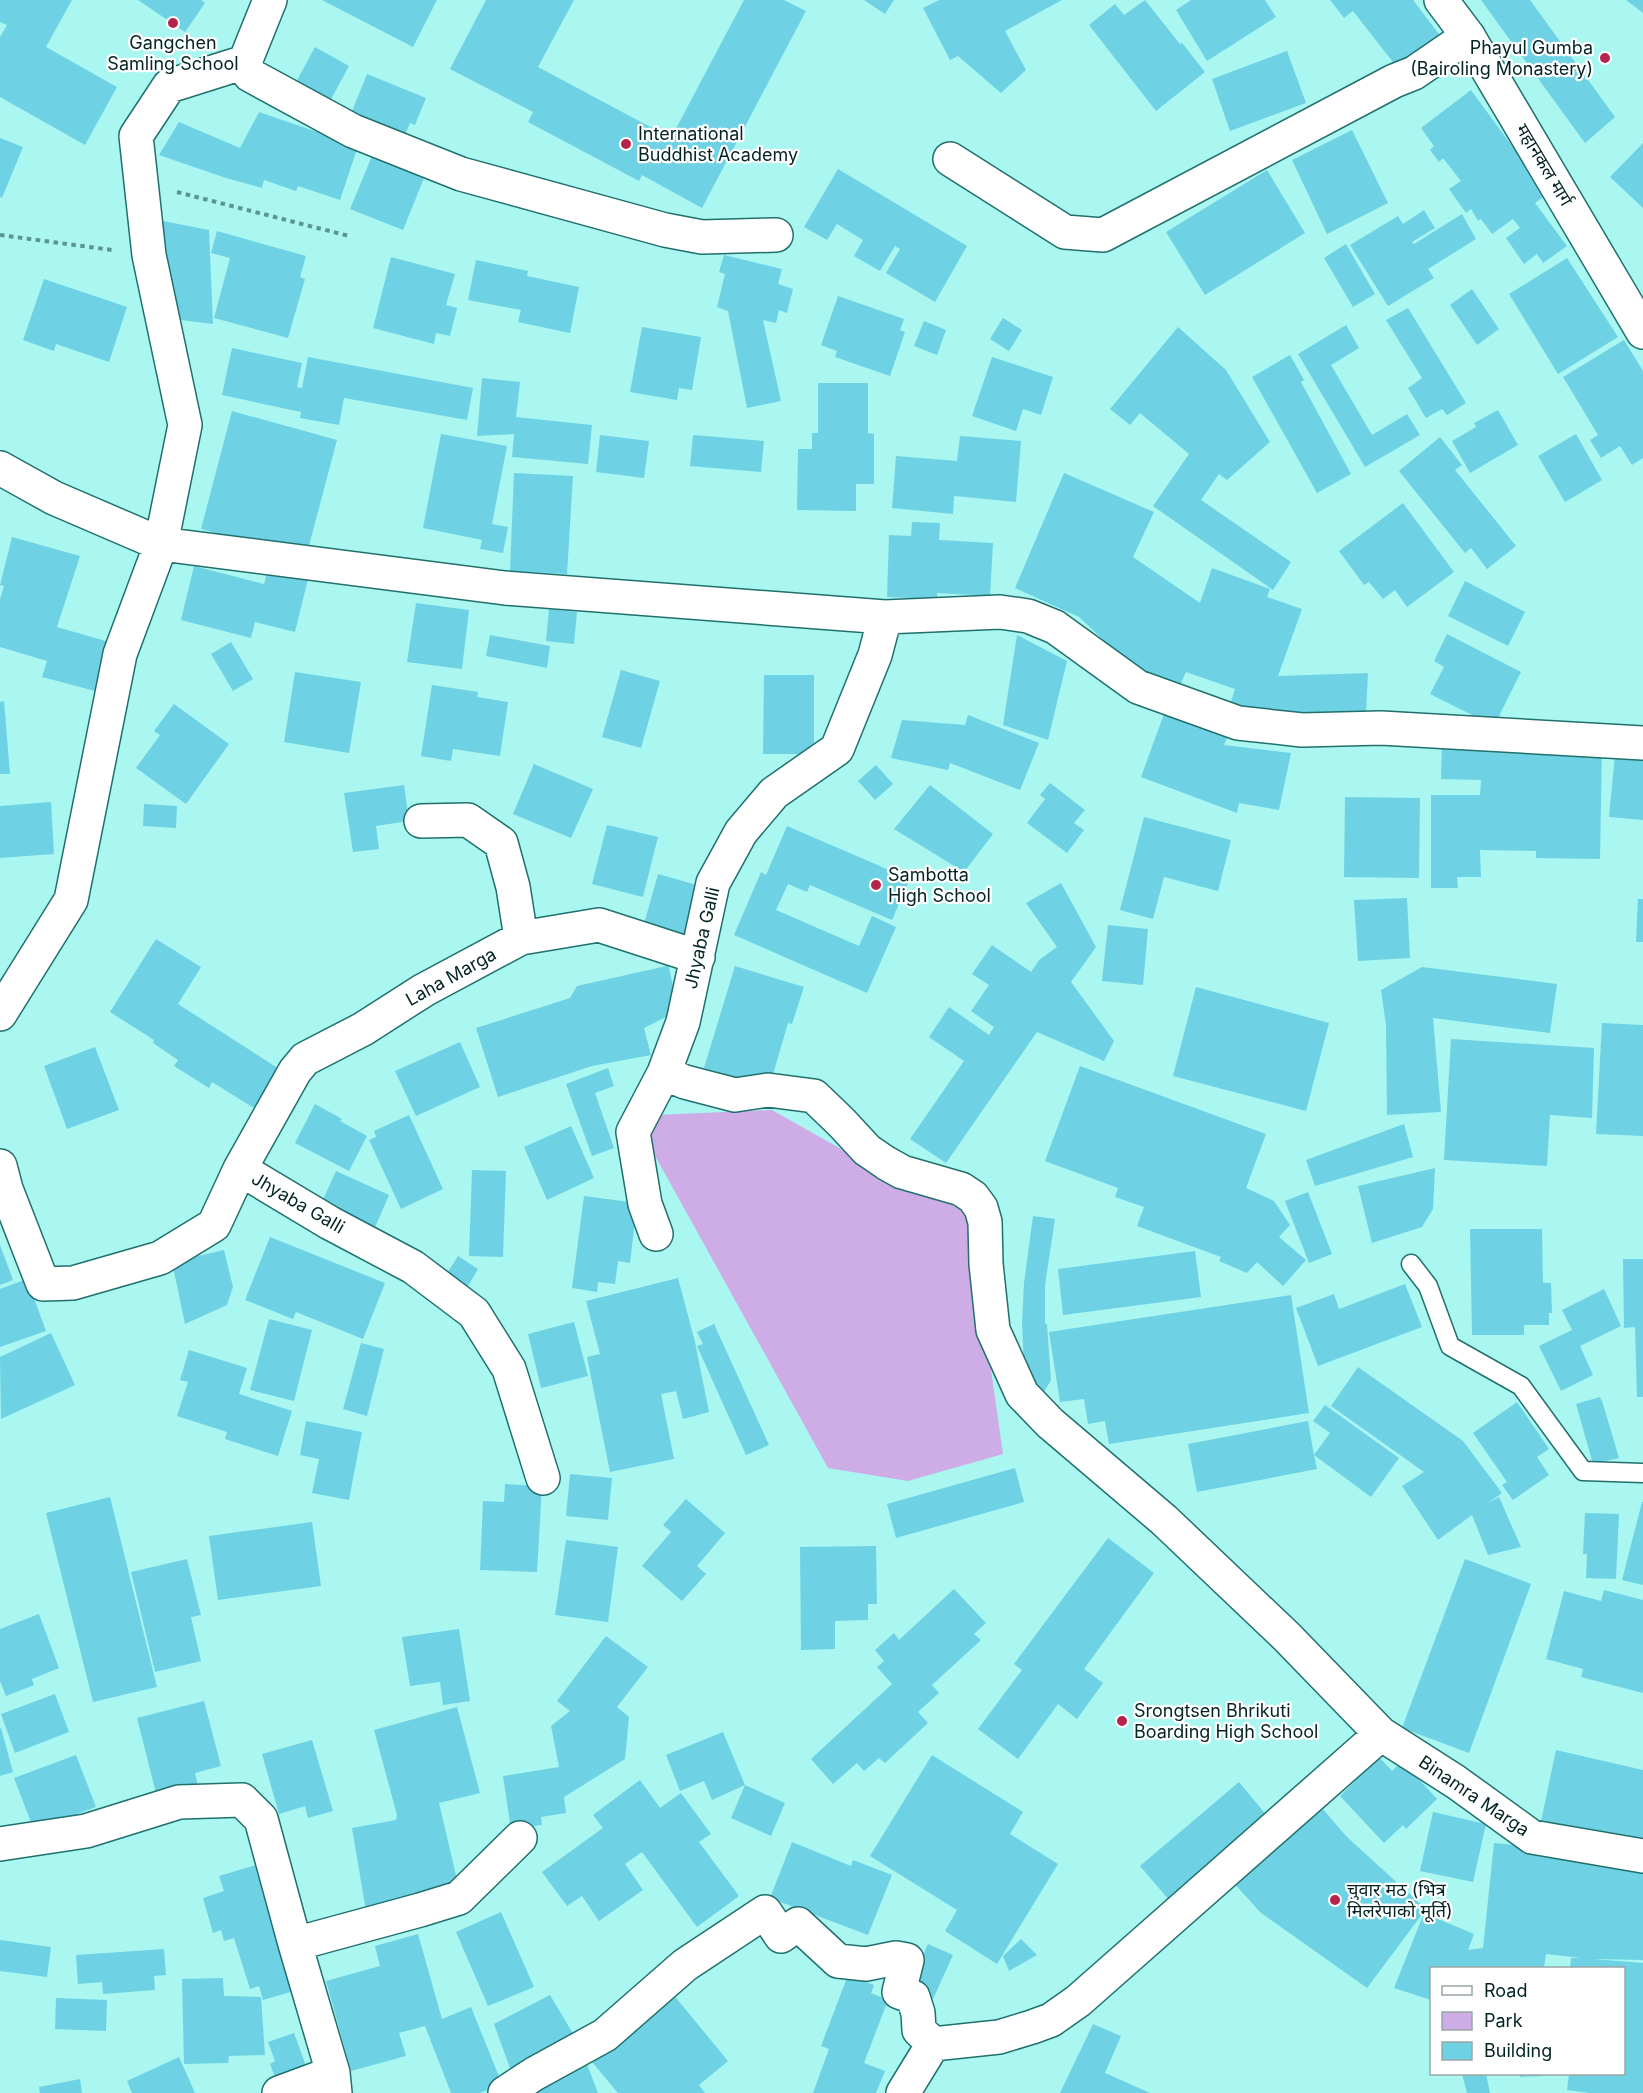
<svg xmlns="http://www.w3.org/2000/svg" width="1643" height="2093" viewBox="0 0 1643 2093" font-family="Inter,'Noto Sans Devanagari',sans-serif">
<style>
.green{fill:#ceade6}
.building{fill:#6fd2e4}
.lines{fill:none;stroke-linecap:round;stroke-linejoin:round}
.lane-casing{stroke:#20706d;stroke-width:21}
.street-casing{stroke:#20706d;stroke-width:36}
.secondary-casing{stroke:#20706d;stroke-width:36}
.path{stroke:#5c9490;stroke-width:4;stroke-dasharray:4.5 4.5;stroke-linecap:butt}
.lane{stroke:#fff;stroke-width:18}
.street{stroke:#fff;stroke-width:33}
.secondary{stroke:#fff;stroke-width:33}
.poi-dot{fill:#b5244d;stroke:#fff;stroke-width:2}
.labels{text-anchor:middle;stroke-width:4.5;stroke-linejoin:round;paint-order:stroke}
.poi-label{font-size:18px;fill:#032423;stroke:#fff;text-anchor:start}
.street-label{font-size:18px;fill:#032423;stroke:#fff}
</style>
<rect width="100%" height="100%" fill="#aaf6f1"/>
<path class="green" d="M772 1110 850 1154 968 1209 1003 1454 908 1481 828 1468 633 1116Z"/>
<path class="building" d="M0 0H72L46 47 117 87 85 145 0 97V37L7 25 0 22Z
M138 0H201L205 3 185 32Z
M322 0H437L413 47Z
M486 0H574L538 67 671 138 744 0H784L806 11 702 208 642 175 639 181 528 122 533 112 450 69Z
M864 0H894L885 14Z
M939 0H1062L1005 31 1026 70 1001 93 958 56 950 60 923 8Z
M1145 0 1180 44 1182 43 1205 72 1156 111 1089 25 1115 4 1124 15Z
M1191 0H1265L1276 17 1207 61 1176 10Z
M1330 0H1413L1445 42 1403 75 1353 11 1344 18Z
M1481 0H1530L1615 117 1585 143Z
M1626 0H1643V13Z
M315 47 349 66 329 103 295 84Z
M1287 51 1306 103 1230 131 1212 79Z
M367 74 426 98 415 125 410 123 403 140 348 121Z
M1471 90 1547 194 1535 203 1567 246 1543 263 1537 254 1524 264 1506 238 1520 228 1513 219 1492 234 1481 219 1478 221 1471 209 1466 213 1449 189 1461 181 1443 158 1439 162 1430 150 1434 146 1421 128Z
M259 112 358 146 340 200 298 186 296 191 264 180 262 188 226 178 159 155 179 122 240 148Z
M1352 130 1388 203 1327 234 1292 160Z
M0 138 23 147 2 198 0 197Z
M1643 143V208L1610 177Z
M372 156 424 178 403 230 350 209Z
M838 169 967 246 935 302 886 273 900 249 895 246 880 271 854 256 863 240 837 224 827 240 804 227Z
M1267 170 1305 233 1205 295 1166 232Z
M1424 210 1435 228 1412 242 1414 244 1462 214 1476 239 1428 269 1434 278 1388 306 1350 245 1398 216 1403 224Z
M153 219 209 230 213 324 165 318Z
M217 231 306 256 300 277 305 279 288 338 214 318 230 258 211 253Z
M1346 244 1375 294 1353 307 1324 258Z
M724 255 782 269 778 284 793 289 787 313 779 310 776 323 763 320 781 401 747 408 728 311 717 307 725 274 719 272Z
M391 257 455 274 446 305 457 308 450 336 436 333 434 344 373 328Z
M1567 258 1618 337 1558 374 1509 294Z
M476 260 528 271 527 276 579 287 570 333 518 322 521 310 468 300Z
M44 279 127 307 109 362 56 344 54 351 23 340Z
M1472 289 1499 329 1477 345 1450 305Z
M838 296 904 319 900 330 905 332 890 376 835 357 837 351 821 345Z
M1408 308 1466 403 1447 415 1442 409 1426 418 1408 388 1422 378 1386 320Z
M1003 318 1022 330 1009 351 990 339Z
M924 321 946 330 937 355 914 346Z
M1346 325 1359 348 1331 365 1372 435 1407 414 1420 435 1365 467 1298 354Z
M642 327 701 337 692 390 679 388 677 400 630 392Z
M1178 327 1226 370 1270 442 1227 480 1219 474 1201 500 1291 562 1273 590 1153 506 1189 454 1140 413 1130 425 1110 409Z
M1624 340 1643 371V458L1632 465 1620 446 1601 458 1590 440 1598 435 1563 377Z
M232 348 302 363 297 387 302 388 308 357 473 388 467 420 344 398 339 425 300 418 301 412 222 395Z
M1290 355 1304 380 1301 382 1351 474 1317 493 1252 377Z
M992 357 1053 377 1041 415 1023 409 1016 431 972 416Z
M482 378 520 382 516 417 592 425 588 464 512 457 514 434 477 436Z
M818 383H868V433L874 434V484H856V511L797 510 798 449H812V433H818Z
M1498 410 1518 445 1470 473 1452 441 1476 427 1474 423Z
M232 411 337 440 306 557 201 529Z
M441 434 507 446 492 524 508 527 503 553 480 549 482 540 423 528Z
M1576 434 1602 480 1565 502 1538 456Z
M600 435 649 441 644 478 596 472Z
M693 435 764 441 761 472 690 466Z
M960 436 1021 441 1016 502 954 496 953 514 892 508 896 456 957 461Z
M1440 437 1462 465 1455 470 1516 546 1487 569 1471 548 1465 553 1399 471Z
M514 473 573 476 567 574 510 571Z
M1064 473 1154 512 1133 557 1200 603 1212 568 1270 589 1267 597 1302 609 1278 676 1368 673 1366 713 1264 717 1230 705 1235 689 1186 672 1177 692 1133 668 1079 617 1015 588Z
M1403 503 1454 572 1407 607 1395 590 1383 599 1369 582 1364 585 1339 551Z
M912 522 940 523 939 540 993 543 990 596 937 593V599L887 597 889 535 911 536Z
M12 537 80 556 57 627 109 642 95 691 42 677 47 661 0 647V599L4 586 0 585Z
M194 566 264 584 268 570 308 579 295 632 255 622 251 638 181 620Z
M1465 581 1525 612 1508 646 1448 616Z
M416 603 469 610 462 669 407 662Z
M549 609 577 612 574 644 546 641Z
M1447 634 1521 672 1494 726 1430 694 1444 667 1434 661Z
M490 635 550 646 547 668 486 656Z
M1017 635 1067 661 1048 740 1003 725Z
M231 642 253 679 233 691 211 654Z
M621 670 660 681 641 748 602 737Z
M295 672 361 682 349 753 284 742Z
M764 675H814V754H763Z
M432 685 478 692 477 697 508 702 500 756 453 749 451 761 421 756Z
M4 701 10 774H0V702Z
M174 704 229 744 186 804 136 768 160 735 154 731Z
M1164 714 1227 738 1224 745 1291 753 1279 810 1239 803 1237 813 1141 777Z
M968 715 1039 743 1020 790 950 763 948 770 891 758 902 720 965 725Z
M1442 741 1602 747 1600 859 1536 858V851L1480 850 1481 877H1457L1458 888H1431V795H1480L1481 780 1441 779Z
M1615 754 1643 756V820L1609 817Z
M534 764 593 789 571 838 513 814Z
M876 765 893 784 875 800 858 781Z
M1050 783 1085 810 1074 823 1084 830 1067 853 1027 823 1045 799 1040 795Z
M404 785 409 821 376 826 379 849 353 852 344 793Z
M930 785 993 834 964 872 894 829Z
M1345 797 1420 798 1419 878 1344 877Z
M51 802 54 854 0 858V806Z
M144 804 177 806 176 828 143 826Z
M1144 817 1231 840 1218 891 1164 877 1153 919 1120 910Z
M607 825 658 837 643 897 592 884Z
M787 826 910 879 892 920 810 885 807 892 788 884 776 910 859 946 872 916 896 927 867 993 734 935 761 872 766 875Z
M658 874 704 887 688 944 642 931Z
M1061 883 1096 947 1071 982 1114 1041 1104 1061 1037 1032 946 1163 910 1139 964 1061 929 1037 949 1007 989 1035 994 1027 971 1011 989 985 972 974 992 945 1031 972 1039 960 1057 947 1026 903Z
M1407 898 1410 958 1358 961 1354 900Z
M1638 899H1643V942H1636Z
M1108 925 1148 929 1143 985 1102 981Z
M156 939 201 967 178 1004 287 1074 262 1113 212 1082 209 1088 174 1066 178 1060 153 1043 154 1040 110 1012Z
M671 965 669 967 678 1011 644 1028 651 1055 592 1066 498 1097 476 1028 570 998 577 986Z
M735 966 804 987 792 1024 788 1023 769 1088 704 1068Z
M1422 967 1557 984 1550 1033 1433 1018 1441 1112 1387 1115 1386 1025 1381 990Z
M1196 987 1329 1023 1306 1111 1173 1076Z
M1602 1023 1643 1025V1136L1596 1134Z
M1451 1039 1594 1048 1592 1118 1550 1115 1547 1166 1444 1160Z
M460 1042 480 1087 416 1116 395 1071Z
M95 1047 119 1110 67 1129 44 1066Z
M1080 1066 1266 1134 1246 1188 1274 1201 1290 1225 1279 1237 1306 1260 1283 1286 1257 1262 1247 1273 1219 1261 1221 1257 1137 1226 1144 1207 1115 1197 1118 1188 1045 1161Z
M608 1068 614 1086 595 1093 614 1148 592 1156 566 1084Z
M315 1104 342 1119 340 1121 367 1136 349 1171 295 1143Z
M409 1115 443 1189 401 1209 369 1140 376 1137 374 1131Z
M1404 1124 1413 1157 1315 1186 1306 1160Z
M571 1126 594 1178 547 1200 524 1147Z
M1435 1168 1433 1209 1422 1227 1372 1243 1358 1186Z
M472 1170 506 1171 503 1257 469 1256Z
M336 1171 389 1195 373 1232 320 1206Z
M1308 1192 1332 1254 1309 1263 1285 1201Z
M584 1196 637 1203 630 1263 618 1261 615 1284 598 1282 597 1292 572 1288Z
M1033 1216 1055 1219 1045 1285V1324H1047L1051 1380 1044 1392 1024 1367 1022 1323 1024 1283Z
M1470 1229H1542L1543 1283H1551L1552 1313H1549V1325H1524V1335H1472Z
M270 1237 385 1283 363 1339 296 1312 293 1319 245 1300Z
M0 1245 13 1280 0 1285Z
M224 1250 233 1287 227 1305 185 1324 172 1262Z
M1195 1251 1201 1297 1063 1315 1058 1269Z
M458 1256 478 1269 467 1288 446 1275Z
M1623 1259H1643V1397H1637L1635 1327 1624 1328Z
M678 1278 695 1342 709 1412 683 1419 676 1391 661 1394 674 1459 610 1472 587 1357 600 1354 586 1301Z
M27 1279 46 1331 0 1347V1289Z
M1405 1284 1422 1327 1318 1366 1296 1308 1334 1294 1339 1309Z
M1604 1289 1621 1326 1580 1346 1593 1375 1561 1391 1539 1346 1572 1330 1562 1310Z
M1291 1295 1309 1413 1109 1444 1105 1421 1088 1424 1084 1399 1060 1402 1049 1332Z
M269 1319 312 1330 294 1401 250 1390Z
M574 1322 588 1376 541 1388 528 1334Z
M714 1324 769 1445 746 1455 697 1346 703 1344 697 1332Z
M51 1333 75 1385 1 1419 0 1357Z
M361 1343 384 1349 367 1416 343 1409Z
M189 1350 247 1368 239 1394 292 1411 278 1456 225 1439 227 1432 177 1416 188 1382 180 1380Z
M1358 1367 1463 1441 1502 1493 1488 1503 1499 1497 1521 1547 1488 1555 1472 1515 1438 1540 1402 1486 1424 1472 1331 1406Z
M1600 1397 1603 1404 1619 1458 1593 1464 1576 1404Z
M1517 1402 1549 1449 1537 1457 1549 1475 1513 1500 1502 1485 1507 1482 1473 1433Z
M1325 1405 1399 1458 1371 1497 1314 1455 1317 1469 1197 1492 1188 1444 1308 1421 1314 1455 1330 1433 1313 1421Z
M306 1421 362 1432 349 1500 312 1493 319 1459 300 1455Z
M1015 1468 1024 1502 896 1538 887 1504Z
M570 1474 612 1478 608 1520 566 1516Z
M505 1484 542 1486 537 1572 480 1570 483 1501 504 1502Z
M110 1497 157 1687 93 1702 46 1513Z
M686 1499 725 1533 697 1566 706 1574 682 1601 642 1566 671 1532 663 1525Z
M1642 1502H1643V1585L1622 1580Z
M1585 1513 1619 1514 1616 1579 1586 1578 1587 1554H1583Z
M312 1522 321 1586 218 1600 209 1536Z
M1108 1538 1154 1573 1084 1669 1103 1683 1077 1719 1058 1704 1018 1759 978 1729 1022 1670 1014 1664Z
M566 1540 618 1547 608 1622 555 1615Z
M876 1546 877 1604H868V1620L835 1621V1649L801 1650 800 1547Z
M187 1559 201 1615 191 1617 201 1661 155 1672 131 1572Z
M1465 1559 1531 1584 1469 1753 1402 1728Z
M954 1589 986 1623 974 1634 981 1640 932 1685 939 1693 918 1712 928 1723 885 1763 879 1758 864 1771 857 1763 833 1784 811 1759 892 1684 877 1667 884 1661 875 1650 894 1633 899 1640Z
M1604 1590 1643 1600V1693L1581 1677 1583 1669 1546 1659 1564 1591 1601 1601Z
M39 1614 59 1668 32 1679 34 1685 6 1696 0 1681V1629Z
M459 1629 470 1701 443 1705 440 1682 410 1686 402 1637Z
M606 1636 648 1667 617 1707 629 1717 625 1759 564 1797 566 1813 541 1817 542 1825 511 1829 503 1776 559 1767 551 1726 570 1711 557 1701Z
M55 1694 69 1732 15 1753 1 1714Z
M204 1701 221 1766 195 1773 198 1786 157 1797 137 1718Z
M457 1707 480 1793 439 1803 459 1888 366 1911 352 1828 396 1820 397 1815 374 1730Z
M1 1728 13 1772 0 1776V1729Z
M723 1732 745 1785 712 1800 704 1781 680 1791 666 1755Z
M312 1740 333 1811 308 1818 305 1806 279 1814 262 1754Z
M1556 1750 1643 1770V1848L1540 1826Z
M76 1755 96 1807 34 1830 14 1778Z
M932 1755 1023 1812 1010 1834 1058 1864 997 1964 945 1931 957 1910 870 1856Z
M1379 1757 1392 1771 1402 1761 1437 1799 1406 1829 1403 1825 1384 1843 1340 1796Z
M640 1780 660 1808 681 1793 711 1834 699 1842 739 1896 697 1927 642 1852 625 1864 643 1890 599 1921 582 1896 567 1906 542 1872 603 1828 593 1815Z
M1239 1782 1273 1823 1175 1907 1140 1866Z
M745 1785 785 1803 771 1836 731 1818Z
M1317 1802 1346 1836 1426 1909 1367 1988 1261 1913 1231 1880Z
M1433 1812 1486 1824 1473 1882 1420 1871Z
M792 1842 851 1866 853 1860 892 1875 868 1935 770 1898Z
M1494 1843 1601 1853 1643 1865V1960L1593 1959 1643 1963V2093H1590L1567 2090 1569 2074H1624V1968H1570L1571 1958H1581L1546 1954 1544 1968H1431V2000L1394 1988 1424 1913 1474 1934 1468 1950 1483 1948Z
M256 1865 294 1991 263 2000 259 1986 250 1989 234 1938 224 1941 221 1930 213 1933 203 1898 224 1891 219 1876Z
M501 1912 534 1987 488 2006 456 1932Z
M418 1934 442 2019 471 2007 502 2084 480 2093H451L425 2026 399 2033 406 2056 351 2071 326 1981 380 1966 375 1946Z
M1021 1939 1037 1955 1009 1971 1003 1956Z
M0 1940 51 1947 47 1977 0 1971Z
M928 1944 953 1955 933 1999 908 1988Z
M164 1949 166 1975 154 1976 155 1990 103 1994 102 1982 78 1984 76 1955Z
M848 1975 874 1985 871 1993 888 2000 864 2063 885 2071 876 2093H813L829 2049 821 2046Z
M223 1978 224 1996 261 1997 265 2055 229 2056 228 2063 184 2064 182 1979Z
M672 1993 728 2061 699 2085 705 2093H618L592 2062Z
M550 1995 578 2042 514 2079 494 2024Z
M56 1998 107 2000 106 2031 55 2029Z
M1093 2024 1121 2036 1105 2073 1150 2093H1060Z
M294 2033 310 2077 279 2088 270 2064 275 2061 268 2042Z
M583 2054 598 2093H538L534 2084Z
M179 2057 195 2093H132L127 2081Z
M1462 2074H1486L1490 2093H1467Z
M1520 2074H1543V2076L1520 2077Z
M80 2079 82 2093H40L39 2087Z"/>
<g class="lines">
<defs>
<path id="lane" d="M1411 1264 1428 1286 1450 1346 1521 1386 1583 1471 1643 1473"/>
<path id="street" d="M245 62 270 0
M950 159 1065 232 1103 235 1394 81 1414 73 1468 36
M0 468 54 498 161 544 505 588 885 617 1000 612 1028 616 1055 627 1138 687 1238 723 1302 730 1381 728 1643 743
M421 821 468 820 501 843 513 887 521 938
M0 1014 71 900 120 654 161 544 185 425 149 255 136 136 169 86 245 62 250 75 353 131 461 174 665 230 702 237 776 235
M664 1073 685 1082 735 1095 768 1090 814 1096 842 1123 867 1150 886 1163 902 1172 961 1189 973 1197 981 1208 985 1222 986 1264 993 1330 1022 1394 1050 1423 1164 1520 1287 1637 1381 1734 1456 1782 1532 1837 1643 1856
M0 1166 6 1189 43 1284 73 1283 160 1258 214 1225 240 1169
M656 1234 645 1204 633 1132 664 1073 683 1022 713 883 741 832 774 793 837 749 875 655 885 617
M543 1478 509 1369 474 1313 413 1267 330 1223 240 1169 295 1071 305 1059 363 1029 424 990 521 938 599 925 698 957
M0 1844 86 1831 179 1802 242 1800 261 1819 295 1944 333 2073 335 2093
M295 1944 420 1910 459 1898 520 1838
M279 2093 333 2073
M505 2093 534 2074 605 2035 685 1965 765 1912 781 1936 798 1924 838 1961 866 1964 896 1958 907 1960 899 1992 913 1997 918 2013 919 2030 933 2044 999 2037 1032 2027 1051 2020 1078 2001 1381 1734
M903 2093 933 2044"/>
<path id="secondary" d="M1441 0 1468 36 1643 332"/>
</defs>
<use href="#lane" class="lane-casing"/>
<use href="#street" class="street-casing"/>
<use href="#secondary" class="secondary-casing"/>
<path class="path" d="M177 192 349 236
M0 235 112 250"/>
<use href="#lane" class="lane"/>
<use href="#street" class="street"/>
<use href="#secondary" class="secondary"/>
</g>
<g class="poi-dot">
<circle cx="173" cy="23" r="6"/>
<circle cx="1605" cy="58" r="6"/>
<circle cx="626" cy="144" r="6"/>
<circle cx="876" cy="885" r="6"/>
<circle cx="1122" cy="1721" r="6"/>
<circle cx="1335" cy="1900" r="6"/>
</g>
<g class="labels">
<g class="poi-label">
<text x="173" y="49" text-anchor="middle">Gangchen<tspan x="173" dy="21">Samling School</tspan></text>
<text x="1593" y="54" text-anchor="end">Phayul Gumba<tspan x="1593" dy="21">(Bairoling Monastery)</tspan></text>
<text x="638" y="140">International<tspan x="638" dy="21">Buddhist Academy</tspan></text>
<text x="888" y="881">Sambotta<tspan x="888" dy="21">High School</tspan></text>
<text x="1134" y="1717">Srongtsen Bhrikuti<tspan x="1134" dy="21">Boarding High School</tspan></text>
<text x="1347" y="1896">चुवार मठ (भित्र<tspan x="1347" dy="21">मिलरेपाको मूर्ति)</tspan></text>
</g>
<g class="street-label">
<text transform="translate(1544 165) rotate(59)" y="6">महानकल मार्ग</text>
<text transform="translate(702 938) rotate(-77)" y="6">Jhyaba Galli</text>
<text transform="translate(451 977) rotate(-29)" y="6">Laha Marga</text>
<text transform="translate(298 1203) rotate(30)" y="6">Jhyaba Galli</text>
<text transform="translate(1474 1796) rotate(34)" y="6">Binamra Marga</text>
</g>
</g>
<rect x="1430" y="1967" width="195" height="108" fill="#ffffff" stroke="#9aa7a7" stroke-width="1.5"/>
<rect x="1442" y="1986" width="30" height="9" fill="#ffffff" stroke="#9aa7a7" stroke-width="1.5"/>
<text x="1484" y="1997" font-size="18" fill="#032423">Road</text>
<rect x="1442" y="2012" width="30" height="18" fill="#ceade6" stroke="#9aa7a7" stroke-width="1.5"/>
<text x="1484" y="2027" font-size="18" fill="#032423">Park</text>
<rect x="1442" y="2042" width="30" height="18" fill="#6fd2e4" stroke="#9aa7a7" stroke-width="1.5"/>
<text x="1484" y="2057" font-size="18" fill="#032423">Building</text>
</svg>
